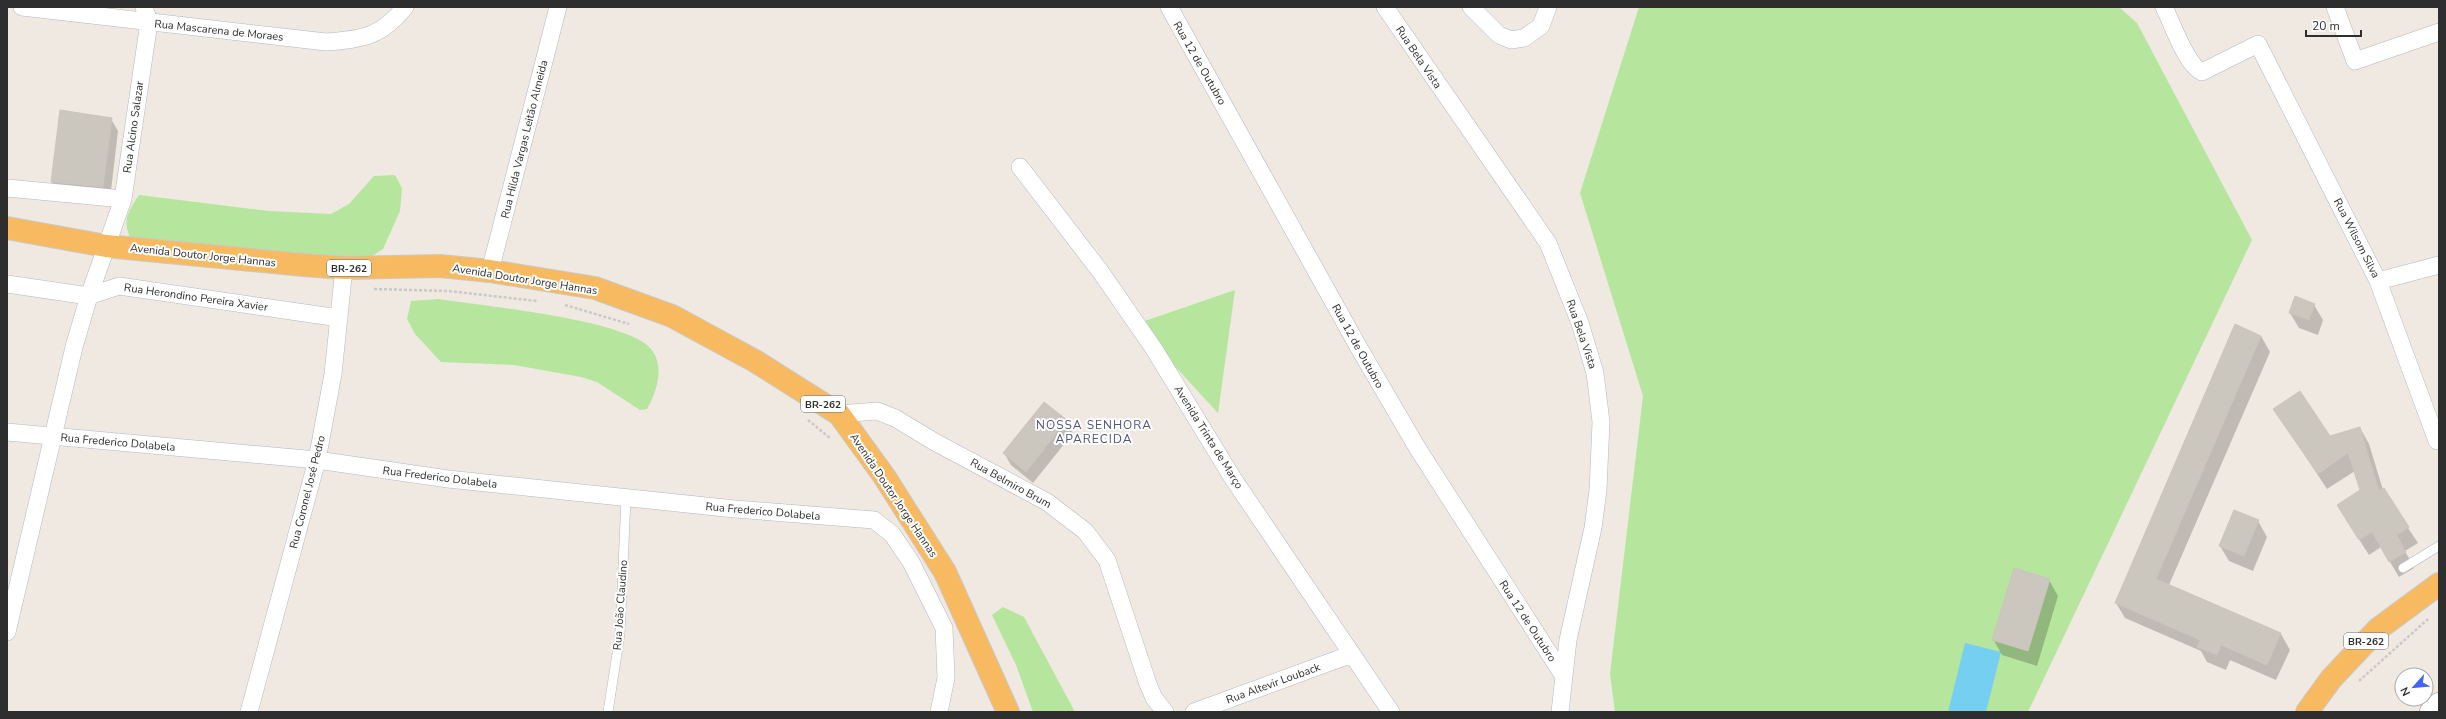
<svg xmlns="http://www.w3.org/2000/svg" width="2446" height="719" viewBox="0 0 2446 719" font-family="'Nunito Sans',sans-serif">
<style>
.green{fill:#b6e59e}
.water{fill:#75cff0}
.shadow{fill:#0003}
.building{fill:#cbc7bf;stroke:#cbc5ba}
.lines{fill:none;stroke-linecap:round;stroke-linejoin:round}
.service-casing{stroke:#b4b7c1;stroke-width:10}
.minor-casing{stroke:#b4b7c1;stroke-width:18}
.tertiary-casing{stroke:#b4b7c1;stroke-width:24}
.trunk-casing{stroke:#c9c9c9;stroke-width:24}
.path{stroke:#c9c9c9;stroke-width:2.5;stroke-dasharray:3 2;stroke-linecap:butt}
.service{stroke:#fff;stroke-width:9}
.minor{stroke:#fff;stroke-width:17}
.tertiary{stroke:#fff;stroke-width:22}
.trunk{stroke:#f8ba60;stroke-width:22}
.labels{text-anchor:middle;stroke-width:4;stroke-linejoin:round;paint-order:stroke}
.shield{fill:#fff;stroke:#6d6d6d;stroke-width:1}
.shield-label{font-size:10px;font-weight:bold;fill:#2e2e2e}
.street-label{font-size:11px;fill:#2e2e2e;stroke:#fff}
.neighbourhood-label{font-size:12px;letter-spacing:1px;fill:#4d5680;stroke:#fff}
</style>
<rect width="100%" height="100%" fill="#efe9e1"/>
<path class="green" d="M1639 7H2119L2137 23 2252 240 2028 712H1615L1610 674 1643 396 1580 193Z
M395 175 402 188 400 211 383 249 372 256 343 258 212 248 130 237C122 220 129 210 139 195L269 211 331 214 349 204 374 176Z
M1235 290 1218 413 1136 324Z
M439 299C481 306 627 319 651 349 665 366 657 391 647 409L640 410 597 382 581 377 514 365 441 362 415 334 407 319 411 301Z
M1003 607 1024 617 1075 712H1033L1016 665 992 615Z"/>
<path class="water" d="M1965 643 2001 652 1986 712H1948Z"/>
<path class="shadow" d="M111 119 118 131 110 199 59 194 52 182Z
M2314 305 2323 320 2318 335 2299 328 2290 313Z
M2261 336 2270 352 2169 585 2281 634 2290 650 2276 680 2230 660 2226 670 2207 662 2201 651 2125 618 2116 603Z
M2275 410 2330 438 2360 428 2369 444 2383 490 2418 543 2405 551 2414 568 2399 577 2381 547 2369 555 2338 506 2361 491 2355 471 2327 489Z
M1066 421 1073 433 1033 483 1011 465 1004 453Z
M2258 521 2267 537 2253 571 2229 561 2220 546Z
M2049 580 2058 596 2037 666 2002 655 1993 639Z"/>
<path class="building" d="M60 110 112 118 103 187 51 182Z
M2295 296 2315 304 2309 320 2289 313Z
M2235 324 2261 336 2156 579 2281 633 2267 665 2221 645 2217 655 2197 647 2200 640 2115 603Z
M2300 391 2330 436 2360 427 2379 491 2384 488 2409 527 2397 535 2406 552 2389 562 2372 532 2359 540 2337 505 2360 490 2348 453 2318 474 2273 409Z
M1044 402 1067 420 1026 472 1003 453Z
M2234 510 2259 520 2244 556 2219 546Z
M2014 568 2050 579 2028 651 1992 640Z"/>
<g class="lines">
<defs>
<path id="service" d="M2403 568 2439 546
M608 712 620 634 626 498"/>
<path id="minor" d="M22 7 326 42C363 39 381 37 405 7
M1169 7 1359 348 1418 449 1563 675
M1385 7 1548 243 1580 323 1595 373 1601 422 1598 490 1593 528 1568 640 1560 712
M1471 7 1499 35 1511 40 1524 38 1541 26 1548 7
M2164 7C2172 23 2186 65 2202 72L2258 44 2378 281 2437 441
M2335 7 2355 61 2439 32
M1020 167 1100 271 1154 349 1232 477 1391 712
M7 188 123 199
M490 271 558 7
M2378 281 2439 265
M7 284 89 296 119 286 339 318
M839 414 877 411 895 418 933 441 1047 502 1085 531 1107 560 1148 684 1154 698 1165 712
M7 432 317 460 448 479 735 509 874 520 892 534 911 562 944 628 946 678 939 712
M7 632 74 347 89 296 123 199 149 22 144 7
M249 712 317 460 333 374 344 268
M1194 712 1352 654"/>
<path id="tertiary" d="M2431 712 2439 704"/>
<path id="trunk" d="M7 228 106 246 304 265 344 268 440 266 490 271 595 288 672 316 755 361 839 414 884 476 945 572 1008 712
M2307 712 2331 679 2378 629 2439 584"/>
</defs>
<use href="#service" class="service-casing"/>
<use href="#minor" class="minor-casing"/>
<use href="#tertiary" class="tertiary-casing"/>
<use href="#trunk" class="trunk-casing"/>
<path class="path" d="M374 289 448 291 537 301
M565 305 629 324
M808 420 831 439
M2359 681 2428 619"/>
<use href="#service" class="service"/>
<use href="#minor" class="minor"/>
<use href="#tertiary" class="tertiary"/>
<use href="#trunk" class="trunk"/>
</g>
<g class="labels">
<g class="shield">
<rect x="327" y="260" width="44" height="16" rx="3"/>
<rect x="801" y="396" width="44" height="16" rx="3"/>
<rect x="2344" y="633" width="44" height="16" rx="3"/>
</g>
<g class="shield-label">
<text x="349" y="272">BR-262</text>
<text x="823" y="408">BR-262</text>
<text x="2366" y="645">BR-262</text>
</g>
<g class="street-label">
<text transform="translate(219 30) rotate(6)" y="4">Rua Mascarena de Moraes</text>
<text transform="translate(1419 57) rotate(56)" y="4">Rua Bela Vista</text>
<text transform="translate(1200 63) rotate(60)" y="4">Rua 12 de Outubro</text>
<text transform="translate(133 127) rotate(-82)" y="4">Rua Alcino Salazar</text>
<text transform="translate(524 139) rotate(-76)" y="4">Rua Hilda Vargas Leitão Almeida</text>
<text transform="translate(2357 238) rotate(63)" y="4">Rua Wilsom Silva</text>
<text transform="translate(203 255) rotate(6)" y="4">Avenida Doutor Jorge Hannas</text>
<text transform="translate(525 279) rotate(9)" y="4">Avenida Doutor Jorge Hannas</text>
<text transform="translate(196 297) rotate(8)" y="4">Rua Herondino Pereira Xavier</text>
<text transform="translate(1582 334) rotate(71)" y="4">Rua Bela Vista</text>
<text transform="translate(1358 346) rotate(61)" y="4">Rua 12 de Outubro</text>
<text transform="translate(1209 437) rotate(58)" y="4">Avenida Trinta de Março</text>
<text transform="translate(118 442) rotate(5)" y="4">Rua Frederico Dolabela</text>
<text transform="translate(440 477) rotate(7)" y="4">Rua Frederico Dolabela</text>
<text transform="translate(1011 483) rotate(29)" y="4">Rua Belmiro Brum</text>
<text transform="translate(307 492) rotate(-76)" y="4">Rua Coronel José Pedro</text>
<text transform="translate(894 495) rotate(56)" y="4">Avenida Doutor Jorge Hannas</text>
<text transform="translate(763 511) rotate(5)" y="4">Rua Frederico Dolabela</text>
<text transform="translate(620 605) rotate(-86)" y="4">Rua João Claudino</text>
<text transform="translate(1528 621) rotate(57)" y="4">Rua 12 de Outubro</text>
<text transform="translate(1273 683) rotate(-20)" y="4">Rua Altevir Louback</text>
</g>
<g class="neighbourhood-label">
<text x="1094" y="429">NOSSA SENHORA<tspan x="1094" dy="14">APARECIDA</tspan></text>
</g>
</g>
<rect width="2446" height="719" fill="none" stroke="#2e2e2e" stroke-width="16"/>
<g transform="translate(2414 687) rotate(243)"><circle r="19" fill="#ffffff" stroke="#ababab"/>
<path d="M0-3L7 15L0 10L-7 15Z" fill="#4264fb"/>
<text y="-6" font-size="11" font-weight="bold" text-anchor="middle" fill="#2e2e2e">N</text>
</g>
<path d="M2306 30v6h55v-6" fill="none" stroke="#2e2e2e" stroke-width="2"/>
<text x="2312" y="30" font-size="12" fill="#2e2e2e" stroke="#ffffff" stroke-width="3" paint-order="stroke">20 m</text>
</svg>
